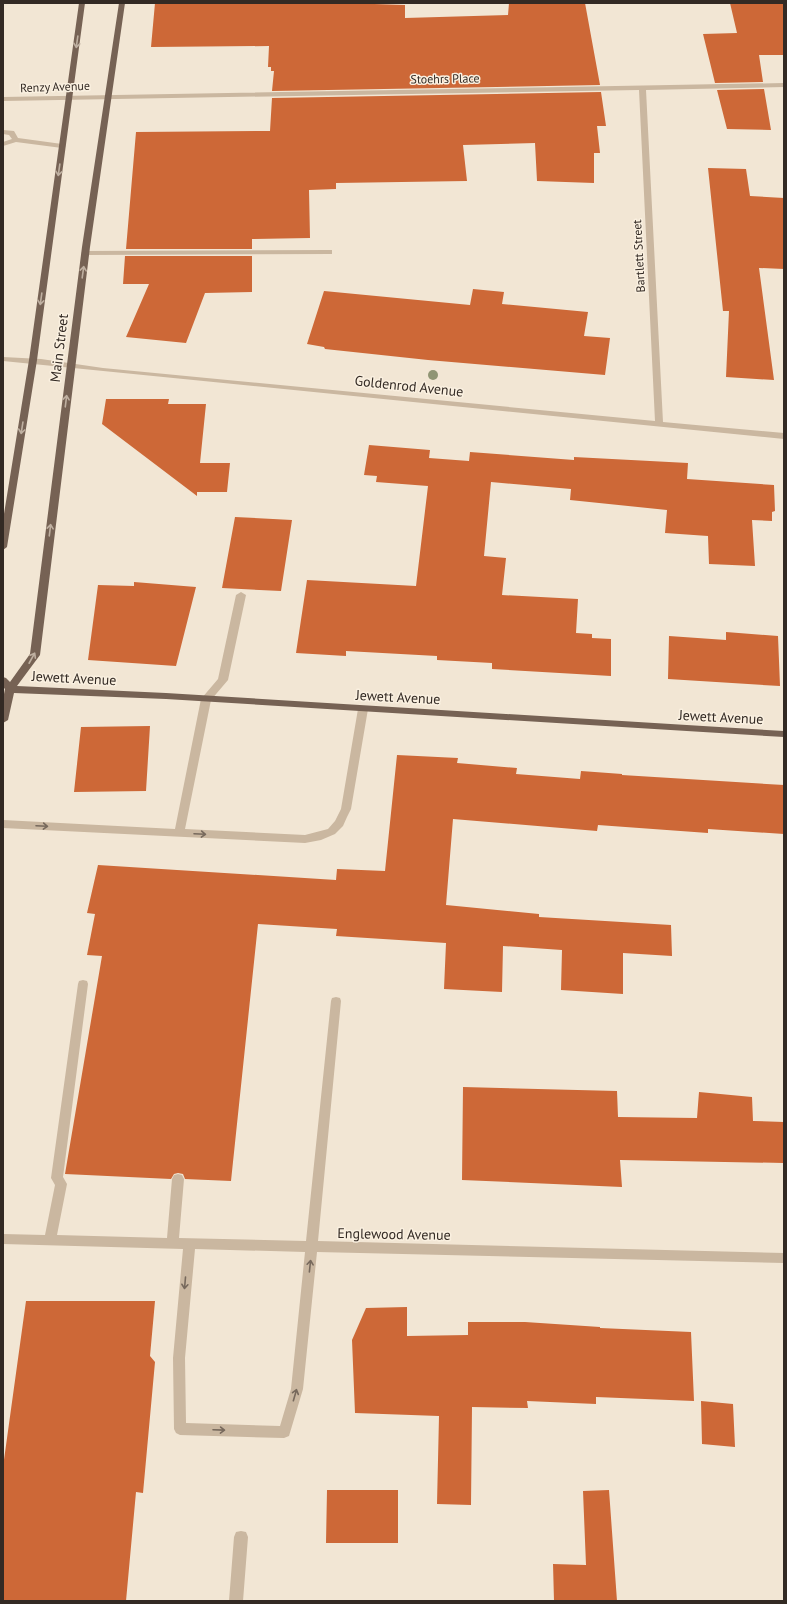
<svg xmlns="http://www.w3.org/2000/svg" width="787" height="1604" viewBox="0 0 787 1604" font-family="'PT Sans',sans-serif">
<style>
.building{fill:#cd6837}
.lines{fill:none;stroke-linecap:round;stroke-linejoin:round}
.minor{fill:#cab7a0;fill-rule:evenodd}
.major{fill:#766254;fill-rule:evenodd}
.tree{fill:#909574}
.oneway{stroke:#bfb0a1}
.oneway2{stroke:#77695c}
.labels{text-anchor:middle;stroke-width:3;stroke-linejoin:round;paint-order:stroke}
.far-street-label{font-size:12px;fill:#332a24;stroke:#faf0e0}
.street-label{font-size:14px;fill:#332a24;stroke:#faf0e0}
</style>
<rect width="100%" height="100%" fill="#f2e6d4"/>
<path class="building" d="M155 3H344L405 5V18L508 15 509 3H585L600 85 272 91 274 71H271V67H268L269 46 151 47Z
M730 3H784V55H759L763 82 715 83 703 34 737 33Z
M764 89 771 130 727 129 717 90Z
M601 92 606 126H597L600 153H594V183L537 181 535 143 463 145 467 181 336 183V189L309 190 310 238 252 239V249H126L136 132 270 131 272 98Z
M708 168 746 169 750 196 784 198V269L759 268 774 380 726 377 729 311H723Z
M125 256H252V292L205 293 186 343 126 337 149 284H123Z
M473 289 504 292 502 304 588 312 584 336 610 338 605 375 428 360 325 349 324 347 307 344 324 291 470 305Z
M106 399H169L168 404H206L200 463H230L227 492H197V496L102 424Z
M369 445 430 450 429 458 469 461 470 452 574 460V457L688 463 687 479 774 485 775 511 772 512V521L752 520 755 566 709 564 708 536 665 533 667 510 570 500 571 489 491 482 484 556 506 558 502 595 578 599 576 633 592 634V638L611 639V676L492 669V663L437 660V656L346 651V656L296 653 307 580 416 586 428 486 376 482 377 476 364 475Z
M235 517 292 520 281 591 222 588Z
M134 582 196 587 176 666 88 660 98 585 134 586Z
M726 632 778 636 780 686 668 679 669 636 726 640Z
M150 726 146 791 74 792 81 727Z
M397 755 458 758 457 763 517 768 516 774 580 779 581 771 622 774V775L784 785V834L708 829V833L598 825 597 831 453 819 446 905 539 914V917L671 925 672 956 623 953V994L561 990 562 950 503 946 502 992 444 989 446 943 336 936 337 929 258 924 231 1181 185 1179 183 1174 178 1173 174 1174 171 1179 65 1174 102 956 87 955 95 914 87 913 98 865 336 880 337 869 385 871Z
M463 1087 617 1091 618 1117 697 1118 699 1092 752 1097 753 1121 784 1122V1163L620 1160 622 1187 462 1180Z
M26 1301H155L150 1356 155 1362 143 1493 136 1492 126 1601H3V1467Z
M407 1307V1336L468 1335V1322H525L600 1327V1328L691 1332 694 1401 596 1397V1404L527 1401 528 1408 472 1407 471 1505 437 1504 439 1416 355 1413 352 1340 366 1308Z
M701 1401 733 1404 735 1447 702 1444Z
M327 1490H398V1543H326Z
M609 1490 617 1601H554L553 1564 586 1565 583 1491Z"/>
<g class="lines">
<path class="minor" d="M784 83V87L646 90 663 422 784 433V439L3 361V357L41 359 103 368 655 421 639 90 3 101V97Z
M3 130 14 131 18 138 62 144 66 146 62 148 16 142 3 146V142L12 139 9 135 3 134Z
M329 250H332V254L85 255 81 253 85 251Z
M241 592 246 595 228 680 211 700 185 829 305 835 328 829 335 821 341 809 358 709 363 706 368 709 351 809 347 817 343 826 335 834 321 840 305 843 3 828V820L175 829 201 699 218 679 236 595Z
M83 980 87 981 88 984 63 1177 67 1184 57 1235 167 1238 172 1179 174 1175 178 1174 182 1175 184 1179 179 1238 306 1241 331 1001 332 998 336 997 340 998 341 1001 318 1241 784 1253V1263L317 1252 303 1389 289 1436 284 1438 180 1435 176 1433 174 1429 173 1358 183 1249 3 1244V1234L45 1235 55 1185 51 1178 78 984 79 981ZM195 1249 305 1252 291 1389 280 1426 186 1423 185 1358Z
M241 1531 246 1532 248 1537 243 1601H229L234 1537 236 1532Z"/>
<path class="major" d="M79 3H85L37 360 7 547 3 550V520L29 360Z
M119 3H125L90 247 40 655 17 686 166 693 784 731V737L166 699 14 693 8 720 3 723V699L5 689 3 687V677L6 678 10 682 30 654 82 247Z"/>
</g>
<circle class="tree" cx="433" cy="375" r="5"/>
<defs><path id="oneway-shaft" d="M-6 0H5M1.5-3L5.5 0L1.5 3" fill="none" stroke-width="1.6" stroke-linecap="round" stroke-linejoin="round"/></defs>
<g class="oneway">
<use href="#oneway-shaft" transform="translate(77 42) rotate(98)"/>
<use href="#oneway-shaft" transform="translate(59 170) rotate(98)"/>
<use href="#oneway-shaft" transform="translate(83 272) rotate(-82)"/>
<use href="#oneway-shaft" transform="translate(41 299) rotate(98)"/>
<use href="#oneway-shaft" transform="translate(66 401) rotate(-83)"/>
<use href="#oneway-shaft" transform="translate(22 428) rotate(99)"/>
<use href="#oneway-shaft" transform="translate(50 530) rotate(-83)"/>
<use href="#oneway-shaft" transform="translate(32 658) rotate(-61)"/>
</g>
<g class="oneway2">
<use href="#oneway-shaft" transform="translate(42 826) rotate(3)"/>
<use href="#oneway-shaft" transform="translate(200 834) rotate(3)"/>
<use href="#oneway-shaft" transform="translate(310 1266) rotate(-84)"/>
<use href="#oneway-shaft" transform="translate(185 1283) rotate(95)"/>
<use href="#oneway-shaft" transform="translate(295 1395) rotate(-74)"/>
<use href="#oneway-shaft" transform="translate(219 1430) rotate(2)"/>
</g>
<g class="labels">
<g class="far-street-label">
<text transform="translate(445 79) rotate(-1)" y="4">Stoehrs Place</text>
<text transform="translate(55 87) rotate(-2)" y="4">Renzy Avenue</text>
<text transform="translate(639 256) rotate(-93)" y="4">Bartlett Street</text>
</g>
<g class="street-label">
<text transform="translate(59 348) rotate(-83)" y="5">Main Street</text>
<text transform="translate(409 386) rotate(6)" y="5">Goldenrod Avenue</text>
<text transform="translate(74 678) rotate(3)" y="5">Jewett Avenue</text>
<text transform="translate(398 697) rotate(3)" y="5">Jewett Avenue</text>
<text transform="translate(721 717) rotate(3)" y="5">Jewett Avenue</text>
<text transform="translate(394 1234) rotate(1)" y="5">Englewood Avenue</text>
</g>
</g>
<rect width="787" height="1604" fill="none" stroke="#332a24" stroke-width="8"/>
</svg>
